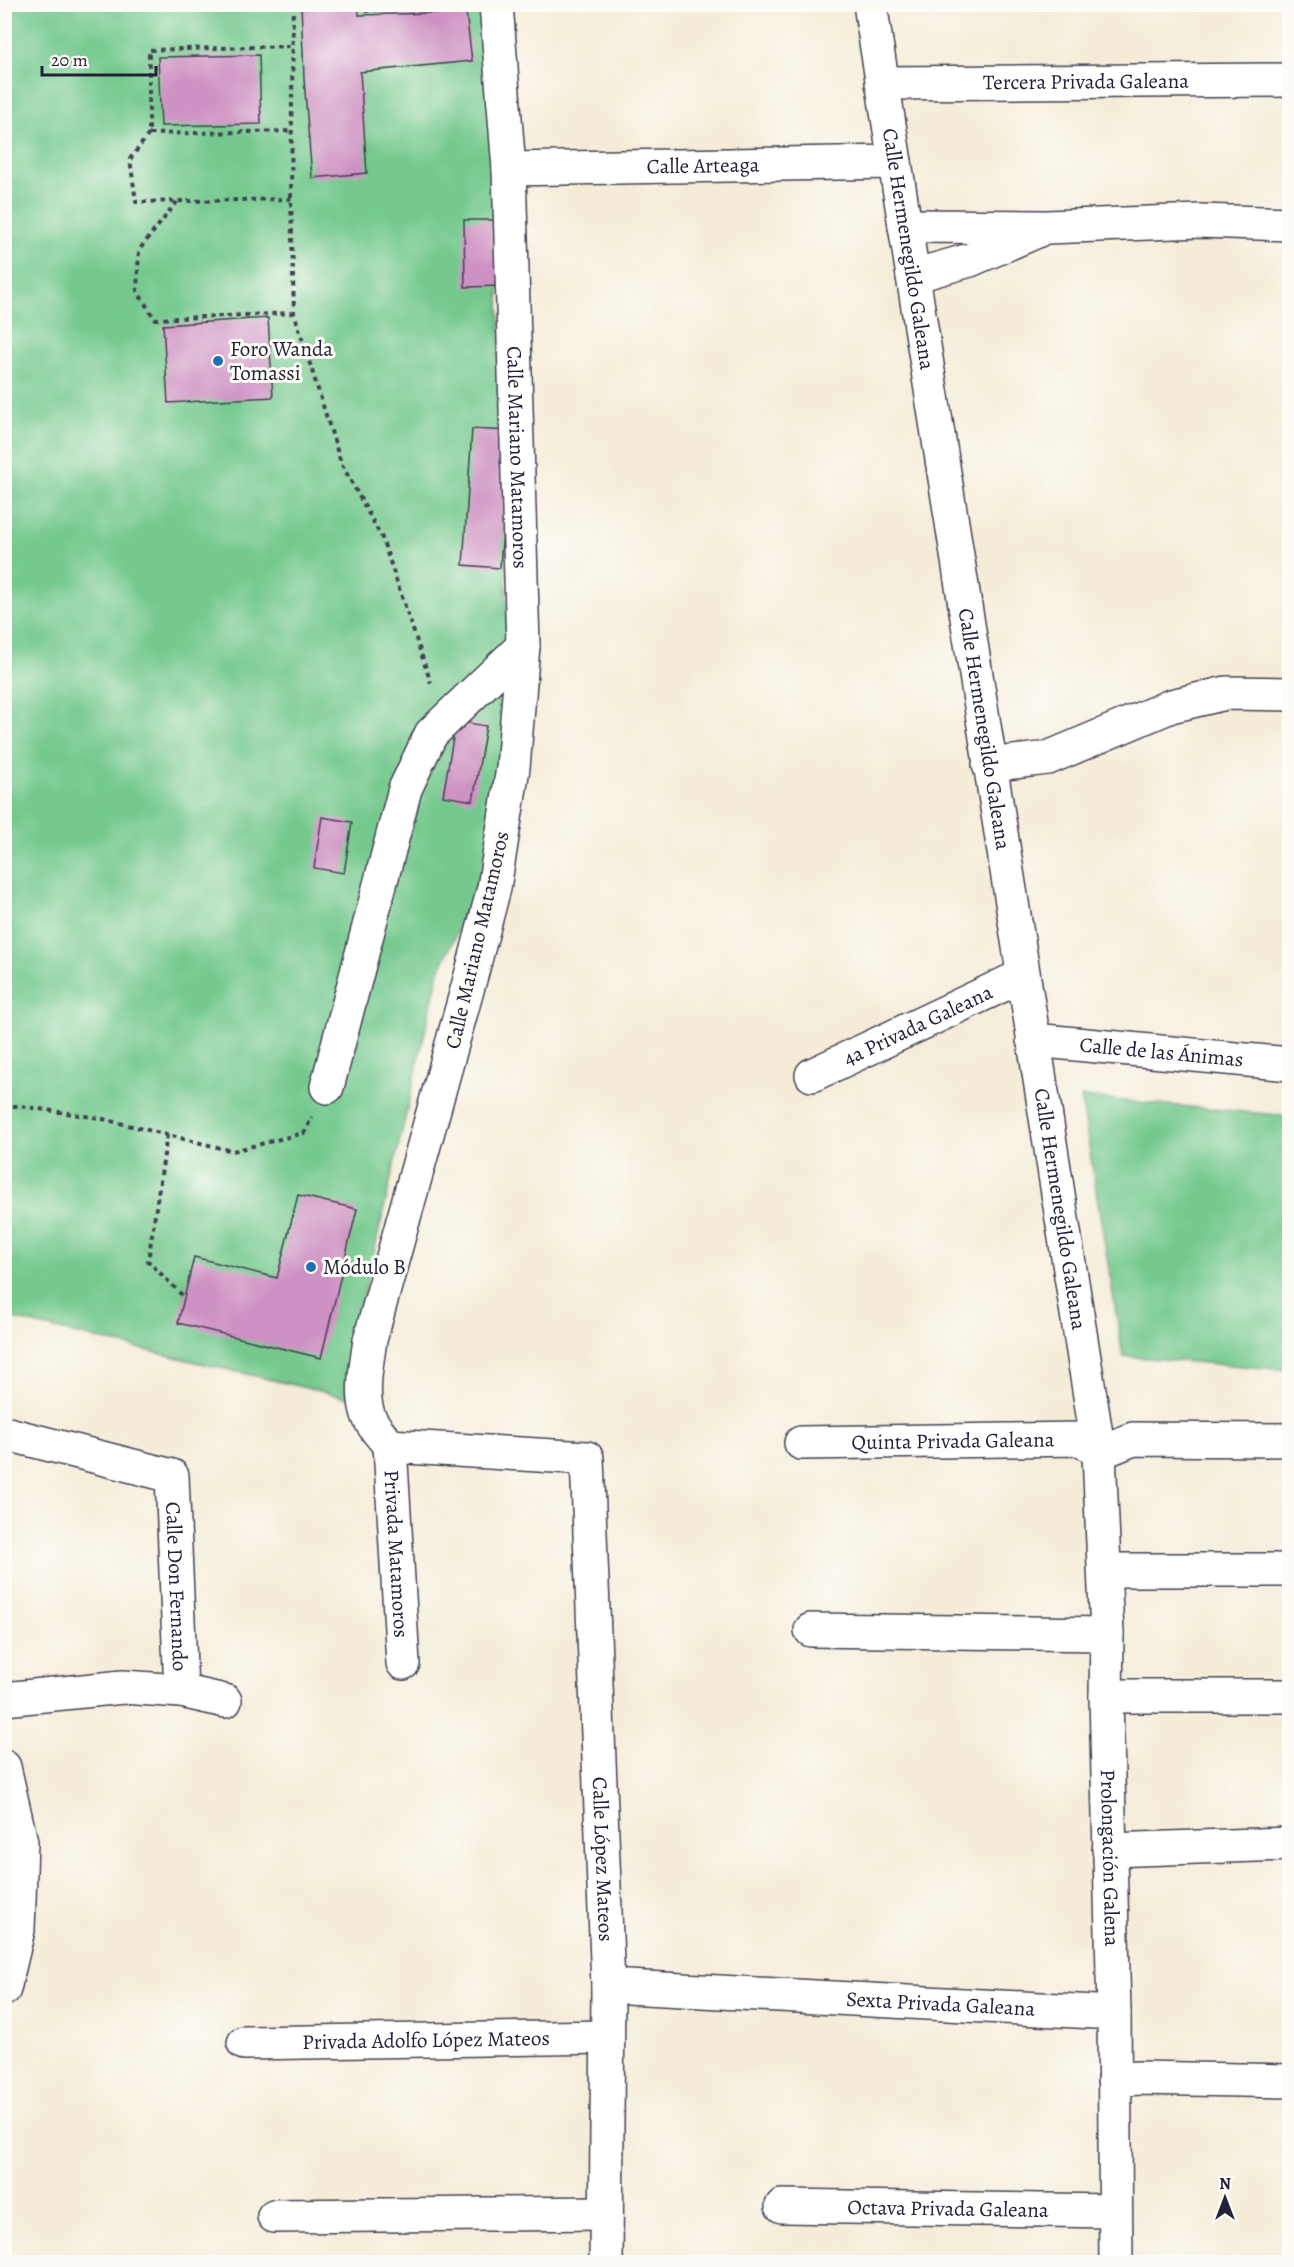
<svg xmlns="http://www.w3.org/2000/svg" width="1294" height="2267" viewBox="0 0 1294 2267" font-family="Alegreya,serif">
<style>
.green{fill:#74c98e;stroke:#4b7664;stroke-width:1.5}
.building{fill:#ce91c3}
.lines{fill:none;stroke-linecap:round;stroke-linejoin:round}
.minor-casing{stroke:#424052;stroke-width:36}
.path{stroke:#424052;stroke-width:4;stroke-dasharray:4.5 4.5;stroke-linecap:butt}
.minor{stroke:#fff;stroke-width:33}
.poi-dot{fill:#1f6fb2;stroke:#fdfcf7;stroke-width:2}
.labels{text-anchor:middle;stroke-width:6;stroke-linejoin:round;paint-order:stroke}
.street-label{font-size:21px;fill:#22223b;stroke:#fdfcf7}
.poi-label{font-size:21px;fill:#22223b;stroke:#fdfcf7;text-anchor:start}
</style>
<rect width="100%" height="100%" fill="#fdfcf7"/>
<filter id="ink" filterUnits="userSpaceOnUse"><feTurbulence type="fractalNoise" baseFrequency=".0167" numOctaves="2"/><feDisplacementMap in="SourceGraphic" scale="12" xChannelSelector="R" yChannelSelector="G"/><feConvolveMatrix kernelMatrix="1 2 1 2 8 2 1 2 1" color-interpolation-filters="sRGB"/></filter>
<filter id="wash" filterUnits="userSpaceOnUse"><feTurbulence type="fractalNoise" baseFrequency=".008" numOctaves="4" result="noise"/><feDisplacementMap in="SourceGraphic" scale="24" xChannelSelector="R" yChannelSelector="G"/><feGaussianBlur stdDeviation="1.35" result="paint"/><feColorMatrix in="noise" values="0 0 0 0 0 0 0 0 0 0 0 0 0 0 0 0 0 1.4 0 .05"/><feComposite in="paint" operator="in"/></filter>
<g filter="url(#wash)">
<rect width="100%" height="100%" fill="#f4ecd7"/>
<path class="green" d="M5 5H492L509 698 488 866 439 971 353 1343 349 1398 5 1317Z
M1081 1097 1289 1116V1370L1123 1356Z"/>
<g id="blocks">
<path class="building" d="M301 4H358L359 15 466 12 472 61 360 72 367 173 312 178 304 79Z
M259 55 261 124 161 126 158 57Z
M464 220H501L502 286 465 287Z
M268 318 273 397 168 403 163 325Z
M472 429 510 431 500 568 463 565Z
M456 721 486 726 473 801 443 796Z
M322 817 352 822 344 873 314 868Z
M298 1195 357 1209 321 1358 178 1323 194 1257 277 1278Z"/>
</g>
</g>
<g filter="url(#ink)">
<use href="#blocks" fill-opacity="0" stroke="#424052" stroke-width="1.5"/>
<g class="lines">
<defs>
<g id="minor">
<path id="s1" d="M496 4 509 169 523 646 513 768 494 888 472 972 370 1340C367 1361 361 1391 367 1411 370 1424 382 1436 390 1446L587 1458 608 1986 606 2262"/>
<path id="s2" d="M870 4 1099 1453 1107 1634 1106 1696 1114 2013 1116 2262"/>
<path id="s3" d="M882 83 1290 80"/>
<path id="s4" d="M509 169 895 162"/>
<path d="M905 226 1047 227 1200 221 1290 224"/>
<path d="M913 276 970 260 1037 231"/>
<path d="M989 765 1048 758 1171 706 1226 693 1290 694"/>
<path id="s5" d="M1033 1040 1290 1064"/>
<path id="s6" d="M812 1075 1022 976"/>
<path d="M327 1087 405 789 431 734 523 646"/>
<path id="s7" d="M4 1433 172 1476 181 1691"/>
<path id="s8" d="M801 1443 1083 1439 1099 1453"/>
<path id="s9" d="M390 1446 403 1663"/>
<path d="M1099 1453 1133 1439 1290 1440"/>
<path d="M1105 1570H1290"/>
<path d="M811 1630 1107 1634"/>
<path d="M1106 1696H1290"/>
<path d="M4 1699 123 1687 181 1691 225 1701"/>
<path d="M4 1767 21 1842 18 1930 4 1989"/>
<path d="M1109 1850 1290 1844"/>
<path id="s10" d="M608 1986 1114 2013"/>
<path id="s11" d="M244 2043 607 2037"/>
<path d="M1114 2080 1138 2078 1290 2081"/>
<path id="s12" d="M782 2206 1115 2211"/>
<path d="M274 2216 605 2213"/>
</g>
</defs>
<use href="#minor" class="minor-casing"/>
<path class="path" d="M293 4 291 199 294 313 341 463 382 538 431 683
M362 4 363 11 460 5
M149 134 293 131
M291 199 136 202 130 159 149 134V50L293 46
M177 202 139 250 137 291 155 319 294 313
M4 1106H20L99 1118 233 1151 304 1133 312 1117
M167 1135 148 1261 184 1297"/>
<use href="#minor" class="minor"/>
</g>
</g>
<g class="poi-dot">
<circle cx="218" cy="361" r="6"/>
<circle cx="311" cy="1267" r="6"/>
</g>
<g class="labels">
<g class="street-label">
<text dy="7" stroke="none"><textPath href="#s3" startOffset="204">Tercera Privada Galeana</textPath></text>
<text dy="7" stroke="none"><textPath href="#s4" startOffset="194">Calle Arteaga</textPath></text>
<text dy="7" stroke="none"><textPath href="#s2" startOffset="248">Calle Hermenegildo Galeana</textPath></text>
<text dy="7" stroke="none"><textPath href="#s1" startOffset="454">Calle Mariano Matamoros</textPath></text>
<text dy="7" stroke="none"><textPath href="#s2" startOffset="734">Calle Hermenegildo Galeana</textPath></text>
<text transform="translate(477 940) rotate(-77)" y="7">Calle Mariano Matamoros</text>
<text dy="7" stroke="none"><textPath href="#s6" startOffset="117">4a Privada Galeana</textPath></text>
<text dy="7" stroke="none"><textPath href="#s5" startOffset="129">Calle de las Ánimas</textPath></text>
<text dy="7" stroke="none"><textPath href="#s2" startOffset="1220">Calle Hermenegildo Galeana</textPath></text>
<text dy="7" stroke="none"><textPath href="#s8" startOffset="152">Quinta Privada Galeana</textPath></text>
<text dy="7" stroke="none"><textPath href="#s9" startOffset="108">Privada Matamoros</textPath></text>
<text dy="7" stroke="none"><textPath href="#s7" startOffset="284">Calle Don Fernando</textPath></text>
<text dy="7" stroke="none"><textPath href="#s2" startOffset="1872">Prolongación Galena</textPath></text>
<text dy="7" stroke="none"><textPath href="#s1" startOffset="2068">Calle López Mateos</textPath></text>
<text dy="7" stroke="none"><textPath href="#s10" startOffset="333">Sexta Privada Galeana</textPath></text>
<text dy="7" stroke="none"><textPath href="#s11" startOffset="182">Privada Adolfo López Mateos</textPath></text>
<text dy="7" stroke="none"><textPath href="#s12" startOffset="166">Octava Privada Galeana</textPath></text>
</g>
<g class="poi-label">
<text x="230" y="356">Foro Wanda<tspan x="230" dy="24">Tomassi</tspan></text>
<text x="323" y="1274">Módulo B</text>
</g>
</g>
<rect width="1294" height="2267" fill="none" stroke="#fdfcf7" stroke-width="24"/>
<g transform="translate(1225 2198)" stroke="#fdfcf7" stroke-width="4.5" paint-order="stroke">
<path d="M0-4.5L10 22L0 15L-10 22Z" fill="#22223b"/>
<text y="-9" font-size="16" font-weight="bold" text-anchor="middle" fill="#22223b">N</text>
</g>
<path d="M42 66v9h114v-9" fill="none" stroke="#22223b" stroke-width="3"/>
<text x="51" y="66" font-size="18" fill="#22223b" stroke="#fdfcf7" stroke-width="4.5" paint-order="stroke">20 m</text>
</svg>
